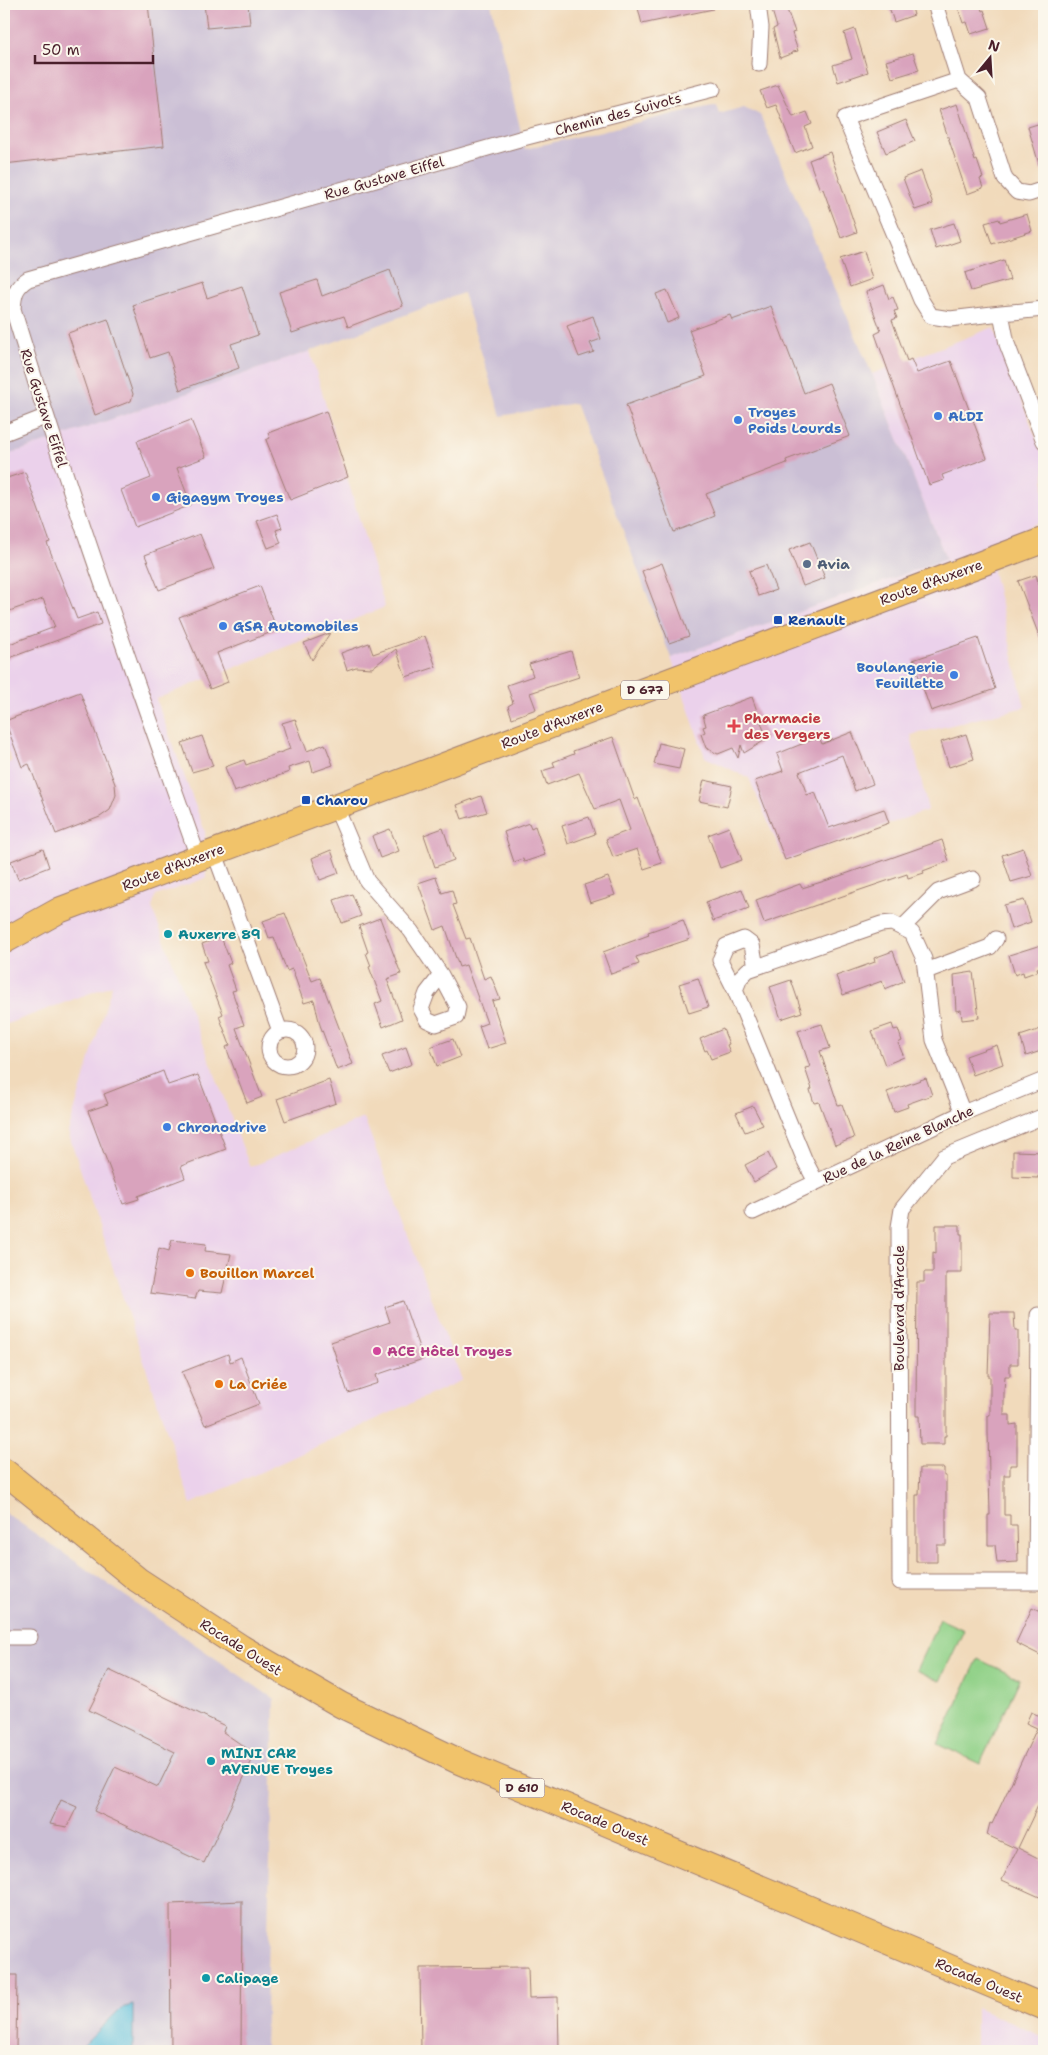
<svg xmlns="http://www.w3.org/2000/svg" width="1048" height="2055" viewBox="0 0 1048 2055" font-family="'Shantell Sans',sans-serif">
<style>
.built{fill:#ebd1eb}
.industrial{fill:#cbbfd5}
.green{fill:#91d188;stroke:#6e785a}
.water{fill:#5fc0dd;stroke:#547084}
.building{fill:#d9a3bd}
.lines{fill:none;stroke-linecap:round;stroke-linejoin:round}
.minor-casing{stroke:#9e7c73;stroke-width:17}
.primary-casing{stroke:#9e7c73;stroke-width:27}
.minor{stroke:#fff;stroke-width:15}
.primary{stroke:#f1c36a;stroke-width:25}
.shop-dot{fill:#3f7fe0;stroke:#fbf7ec;stroke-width:2}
.service-dot{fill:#5c6f8a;stroke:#fbf7ec;stroke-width:2}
.transit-dot{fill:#1a4fb4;stroke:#fbf7ec;stroke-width:2}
.health-dot{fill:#e0444e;stroke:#fbf7ec;stroke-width:2}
.culture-dot{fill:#0f9aa8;stroke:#fbf7ec;stroke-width:2}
.food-dot{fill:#e8710a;stroke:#fbf7ec;stroke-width:2}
.hotel-dot{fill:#d1479c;stroke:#fbf7ec;stroke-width:2}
.labels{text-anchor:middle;stroke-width:4;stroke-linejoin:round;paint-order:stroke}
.shield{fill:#fbf7ec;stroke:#7f6065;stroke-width:1}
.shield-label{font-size:12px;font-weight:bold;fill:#4a1f2b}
.street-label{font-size:14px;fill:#4a1f2b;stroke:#fbf7ec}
.shop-label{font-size:14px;font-weight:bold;fill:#366cbe;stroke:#fbf7ec;text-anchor:start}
.service-label{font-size:14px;font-weight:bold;fill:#4e5e75;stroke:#fbf7ec;text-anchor:start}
.transit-label{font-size:14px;font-weight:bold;fill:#164399;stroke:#fbf7ec;text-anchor:start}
.health-label{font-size:14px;font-weight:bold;fill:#be3a42;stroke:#fbf7ec;text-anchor:start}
.culture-label{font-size:14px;font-weight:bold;fill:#0d838f;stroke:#fbf7ec;text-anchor:start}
.food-label{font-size:14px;font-weight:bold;fill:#c56008;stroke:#fbf7ec;text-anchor:start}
.hotel-label{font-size:14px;font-weight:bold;fill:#b23c85;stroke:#fbf7ec;text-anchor:start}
</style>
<rect width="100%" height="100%" fill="#fbf7ec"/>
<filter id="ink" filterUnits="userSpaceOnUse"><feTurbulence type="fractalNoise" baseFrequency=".02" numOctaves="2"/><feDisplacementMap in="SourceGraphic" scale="10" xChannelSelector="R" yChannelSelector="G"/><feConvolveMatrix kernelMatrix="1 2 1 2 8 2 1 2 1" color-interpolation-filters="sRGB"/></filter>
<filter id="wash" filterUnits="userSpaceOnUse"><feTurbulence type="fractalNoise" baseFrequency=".0096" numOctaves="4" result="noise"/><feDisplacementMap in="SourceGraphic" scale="20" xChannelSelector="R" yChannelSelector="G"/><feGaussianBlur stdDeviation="1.12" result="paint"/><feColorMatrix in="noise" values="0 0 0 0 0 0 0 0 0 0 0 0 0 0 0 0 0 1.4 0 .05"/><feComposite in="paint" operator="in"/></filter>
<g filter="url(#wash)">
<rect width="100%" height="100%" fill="#f1dabb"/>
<path class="built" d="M994 327 1044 459V520L987 546 1025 707 911 735 928 810 785 861 749 778 705 757 671 658 946 559 872 374Z
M310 351 385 607 156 699 205 832 206 878 155 896 152 908 250 1167 364 1118 462 1380 191 1504 68 1132 112 985 4 1025V765L12 761 4 742V456Z
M976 2008 1044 2037V2051H976Z"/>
<path class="industrial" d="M4 4H491L525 149 716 104 719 114 744 107 760 115 872 374 946 559 671 658 575 403 501 416 463 293 310 351 4 456Z
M4 1512 274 1699 265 2051H4Z"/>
<path class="green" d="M940 1619 964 1630 940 1681 916 1670Z
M978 1659 1020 1679 980 1764 938 1744Z"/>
<path class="water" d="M133 2005V2051H78L121 2008Z"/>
<g id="blocks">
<path class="building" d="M4 4H148L164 146 4 164Z
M204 4H248L250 24 207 28Z
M637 4H713V9L642 24Z
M770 4H785L795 32 792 33 798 51 793 52V53L780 58 773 29 777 27Z
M888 4H911L914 15 894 22Z
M957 4H980L982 11 984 10 990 28 971 34 967 22 963 23Z
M855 29 868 72 838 82 833 65 852 59 844 33Z
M913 53 919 70 892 78 886 61Z
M778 85 793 117 807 112 812 124 805 127 812 146 795 153 776 105 767 108 760 91Z
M957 104 975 161 977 160 983 178 980 179 983 188 967 194 939 110Z
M906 120 915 141 886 153 877 132Z
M1044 122V170L1041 171 1028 127Z
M830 152 857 232 841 238 823 189 820 190 809 160Z
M921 171 933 204 915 210 903 178Z
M1027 214 1032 231 992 244 985 223 999 219 1000 222Z
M954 223 960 241 936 249 930 230Z
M864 251 872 279 850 287 840 259Z
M1004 260 1010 280 971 291 965 273Z
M390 270 403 306 348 327 344 316 292 333 279 292 317 280 322 296Z
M202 283 207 298 242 286 258 335 231 344 239 368 180 390 168 352 150 358 133 305Z
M884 285 889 299 893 297 898 310 894 311 897 318 892 320 907 361 911 359 917 373 951 361 987 458 942 475 944 480 929 485 875 334 881 331 866 292Z
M667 290 679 318 667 323 656 294Z
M771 306 804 393 829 383 850 436 786 460 787 463 706 494 715 516 674 532 626 405 706 376 689 330 730 315 732 320Z
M593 316 601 339 590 343 594 352 579 357 567 326Z
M108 319 133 394 131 401 95 415 68 333Z
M326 411 348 477 290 500 266 440 270 438 268 433Z
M191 420 206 457 177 468 191 505 135 527 121 490 151 478 137 441Z
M25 472 50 542 47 543 77 619 97 612 101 624 4 660V646L55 627 43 599 4 613V479Z
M277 514 282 528 276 530 281 543 268 548 257 521Z
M200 534 214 569 159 590 145 555Z
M810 542 825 578 803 586 789 550Z
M662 563 689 636 669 643 642 571Z
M766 565 776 590 758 596 749 571Z
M1036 575 1044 601 1043 646 1018 581Z
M260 586 277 630 217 653 228 682 210 689 179 617Z
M330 633 312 660 304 643Z
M425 636 436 667 406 677 396 649 372 668 356 667 347 670 341 653 369 643 373 654Z
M978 638 995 689 931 711 913 660Z
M571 651 579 677 530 693 536 709 512 718 508 706 513 703 507 685 533 676 529 664Z
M80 692 115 784 116 795 110 810 100 817 56 834 29 764 22 767 5 721Z
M752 697 767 739 744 753 741 745 738 758 733 748 718 754 706 748 701 734 705 732 703 727 706 726 703 715Z
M295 719 307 751 325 744 333 765 313 772 310 761 288 768 289 772 234 792 225 767 244 760 246 765 290 749 282 723Z
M852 732 873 784 855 791 842 755 799 772 807 795 815 792 829 828 884 809 889 823 785 860 755 781 783 771 777 754 819 737 822 744Z
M966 734 974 759 949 767 941 742Z
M202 736 213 766 192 772 182 743Z
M613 737 635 800 638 798 662 863 644 869 637 849 613 857 606 839 630 830 619 800 595 809 579 773 547 785 542 771 555 767 553 762 574 754 573 751Z
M659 743 684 749 679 769 654 764Z
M704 780 732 786 727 807 699 801Z
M481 796 487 812 462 819 457 805Z
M589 817 595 834 568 844 562 826Z
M529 823 531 828 535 826 545 855 524 862 523 859 514 862 504 832Z
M729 827 742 860 720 868 708 835Z
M443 828 454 860 435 867 424 835Z
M390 829 399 851 380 858 372 836Z
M942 840 949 861 923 871 924 873 908 878 907 874 764 923 756 900 800 884 802 888 831 879Z
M1023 848 1032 876 1011 882 1002 855Z
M43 849 49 867 18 879 11 861Z
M331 850 339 873 320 880 312 858Z
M436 877 442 893 452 890 456 904 453 905 466 939 470 938 484 979 491 976 500 999 492 1001 506 1043 487 1049 479 1026 487 1023 466 965 459 967 445 926 435 930 418 883Z
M608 877 615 895 590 903 584 885Z
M742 889 749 908 713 921 706 902Z
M352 894 361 916 342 923 334 900Z
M1024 900 1031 922 1011 929 1004 905Z
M285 913 312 981 320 978 353 1064 337 1070 320 1025 314 1000 304 1003 292 969 287 971 274 937 269 938 263 921Z
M380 918 401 974 387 979 402 1019 383 1027 375 1004 382 1001 369 967 371 966 366 953 368 952 359 926Z
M683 920 690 939 636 957 639 964 611 974 603 952 649 935 648 932Z
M221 937 231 963 227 965 236 990 232 991 244 1025 236 1028 262 1097 247 1103 226 1047 230 1045 219 1016 223 1014 203 962 208 961 202 944Z
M1044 944V966L1037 968 1038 971 1024 976 1023 972 1015 975 1009 955Z
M893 951 904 981 885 989 882 981 843 995 836 976 875 962 874 958Z
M973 972 979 1018 962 1020 961 1010 956 1011 954 975Z
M698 978 708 1007 689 1013 679 984Z
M791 980 802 1012 781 1019 770 987Z
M822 1024 830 1048 820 1051 838 1105 842 1104 854 1138 835 1145 819 1102 814 1103 810 1090 812 1089 805 1068 810 1067 798 1031Z
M892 1024 894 1030 898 1029 902 1041 898 1043 904 1057 885 1065 872 1031Z
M1044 1028V1050L1026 1056 1020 1036Z
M723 1029 729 1044 727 1045 730 1052 711 1059 707 1050 705 1051 700 1039Z
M453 1039 460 1057 437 1066 430 1047Z
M997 1045 1003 1064 973 1075 966 1056Z
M406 1047 412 1064 389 1073 382 1056Z
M163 1071 168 1085 198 1075 226 1149 181 1166 185 1178 138 1196 139 1199 123 1204 88 1111 108 1104 104 1094Z
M926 1078 932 1095 907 1104 908 1107 894 1112 887 1092Z
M329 1080 336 1103 285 1121 277 1099Z
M753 1106 763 1125 745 1132 736 1113Z
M1013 1151 1044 1152V1176H1038V1178L1013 1177Z
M768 1153 776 1169 754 1182 745 1165Z
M936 1225H960V1234H962V1273H946V1436H944V1444H920L919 1416H916V1406L917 1282H924V1272H933V1252L936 1253Z
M172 1240 206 1244 205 1251 231 1254 222 1293 198 1291 195 1299 150 1293 159 1248 169 1251Z
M403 1301 423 1359 376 1375 378 1383 348 1393 331 1342 390 1322 385 1307Z
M990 1313H1014L1015 1330H1018V1364H1010V1376H1005L1004 1391V1415H1010V1425L1017 1424V1465H1010V1475H1004V1515H1010V1525H1017L1018 1562 997 1563 995 1545H988V1515H990L988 1432V1415H990V1376H988Z
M228 1354 230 1362 241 1357 259 1404 205 1425 182 1372Z
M920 1468H944V1476H946V1545H937V1562H916V1495H919Z
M1032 1608 1044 1614V1657L1016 1643Z
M109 1670 225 1726 223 1732 255 1754 204 1863 94 1811 115 1767 158 1787 175 1752 89 1710Z
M1031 1712 1042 1717 1044 1712V1793L1018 1848 1044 1861V1899L1002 1880 1017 1849 987 1835 990 1823 992 1824 1037 1728 1026 1723Z
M61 1800 77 1807 67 1827 50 1824Z
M242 1901 241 2051H171L170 1904Z
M528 1967 529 1998 558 1997 559 2051H421L420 1968Z
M4 1975H17L16 2051H4Z"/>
</g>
</g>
<g filter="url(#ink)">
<use href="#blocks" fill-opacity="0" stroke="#9e7c73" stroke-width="1"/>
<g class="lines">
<defs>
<path id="minor" d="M758 4 761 27 759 64
M935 4 959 80 845 118 921 300 931 316 950 319 1001 313 1007 344 1044 441
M959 80 979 98 1005 179 1017 192 1029 194 1044 189
M1001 313 1044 309
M4 433 45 417
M335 805 367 881 411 931 441 975 458 1007 456 1017 436 1024 427 1020 421 1009 427 993 441 975
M214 851 280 1031
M198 857C134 675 69 494 13 309 14 295 15 287 28 279L523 138 713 89
M903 927 938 892 973 879
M926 971 990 947 996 939
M735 990 720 960 726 946 744 939 752 945 756 967
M269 1048a18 18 0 1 1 36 0a18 18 0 1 1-36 0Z
M1044 1116 944 1157 902 1209 899 1227 900 1582H1044
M816 1182 805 1161 735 990 740 978 748 970 881 924 892 923 912 933 924 959 934 1040 963 1113
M753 1212 963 1113 1044 1080
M1036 1582 1038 1315
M4 1637H30"/>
<path id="primary" d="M4 941 60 910 1044 540
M4 1471 138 1580 242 1648 341 1705 458 1761 1044 2007"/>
</defs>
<use href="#minor" class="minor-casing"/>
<use href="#primary" class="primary-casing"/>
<use href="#minor" class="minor"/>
<use href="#primary" class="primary"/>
</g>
</g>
<g class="shop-dot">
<circle cx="938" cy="416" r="5"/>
<circle cx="738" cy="420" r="5"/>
<circle cx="156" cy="497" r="5"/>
<circle cx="223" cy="626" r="5"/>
<circle cx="954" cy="675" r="5"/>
<circle cx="167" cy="1127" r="5"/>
</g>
<circle class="service-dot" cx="807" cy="564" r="5"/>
<g class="transit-dot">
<rect x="773" y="615" width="10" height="10" rx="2.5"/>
<rect x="301" y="795" width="10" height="10" rx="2.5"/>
</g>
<path class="health-dot" d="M731.5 718.5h5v5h5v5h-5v5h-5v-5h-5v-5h5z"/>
<g class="culture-dot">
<circle cx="168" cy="934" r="5"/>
<circle cx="211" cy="1761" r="5"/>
<circle cx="206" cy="1978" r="5"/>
</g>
<g class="food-dot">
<circle cx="190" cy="1273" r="5"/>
<circle cx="219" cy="1384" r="5"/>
</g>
<circle class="hotel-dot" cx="377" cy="1351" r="5"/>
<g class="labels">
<g class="shield">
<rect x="621" y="680.5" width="48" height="19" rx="4"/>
<rect x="499.5" y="1778.5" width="45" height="19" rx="4"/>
</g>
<g class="shield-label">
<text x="645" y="694">D 677</text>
<text x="522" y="1792">D 610</text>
</g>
<g class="street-label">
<text transform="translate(618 114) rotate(-15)" y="5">Chemin des Suivots</text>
<text transform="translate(384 178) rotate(-16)" y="5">Rue Gustave Eiffel</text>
<text transform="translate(44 408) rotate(72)" y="5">Rue Gustave Eiffel</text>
<text transform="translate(931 582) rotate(-20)" y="5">Route d'Auxerre</text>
<text transform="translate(552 725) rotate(-21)" y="5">Route d'Auxerre</text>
<text transform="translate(173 867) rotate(-21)" y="5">Route d'Auxerre</text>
<text transform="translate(898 1144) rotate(-25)" y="5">Rue de la Reine Blanche</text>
<text transform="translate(899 1308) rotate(-90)" y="5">Boulevard d'Arcole</text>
<text transform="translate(241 1647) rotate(32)" y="5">Rocade Ouest</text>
<text transform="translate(605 1823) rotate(23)" y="5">Rocade Ouest</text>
<text transform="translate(979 1980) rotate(23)" y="5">Rocade Ouest</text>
</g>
<g class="shop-label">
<text x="748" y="417">Troyes<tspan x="748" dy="16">Poids Lourds</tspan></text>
<text x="948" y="421">ALDI</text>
<text x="166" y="502">Gigagym Troyes</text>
<text x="233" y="631">GSA Automobiles</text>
<text x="944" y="672" text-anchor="end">Boulangerie<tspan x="944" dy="16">Feuillette</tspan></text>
<text x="177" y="1132">Chronodrive</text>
</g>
<g class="service-label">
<text x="817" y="569">Avia</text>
</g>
<g class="transit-label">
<text x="788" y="625">Renault</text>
<text x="316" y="805">Charou</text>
</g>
<g class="health-label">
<text x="744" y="723">Pharmacie<tspan x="744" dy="16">des Vergers</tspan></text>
</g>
<g class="culture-label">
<text x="178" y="939">Auxerre 89</text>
<text x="221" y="1758">MINI CAR<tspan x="221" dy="16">AVENUE Troyes</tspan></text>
<text x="216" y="1983">Calipage</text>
</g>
<g class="food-label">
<text x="200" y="1278">Bouillon Marcel</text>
<text x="229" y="1389">La Criée</text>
</g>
<g class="hotel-label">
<text x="387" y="1356">ACE Hôtel Troyes</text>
</g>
</g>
<rect width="1048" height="2055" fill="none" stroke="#fbf7ec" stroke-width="20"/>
<g transform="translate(990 58) rotate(18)" stroke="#fbf7ec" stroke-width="4" paint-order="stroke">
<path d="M0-4L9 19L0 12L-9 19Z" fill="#4a1f2b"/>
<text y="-8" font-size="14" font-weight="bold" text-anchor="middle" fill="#4a1f2b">N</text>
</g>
<path d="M35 55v8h118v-8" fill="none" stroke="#4a1f2b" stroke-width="2.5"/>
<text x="42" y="55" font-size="15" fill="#4a1f2b" stroke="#fbf7ec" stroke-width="4" paint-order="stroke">50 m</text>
</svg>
